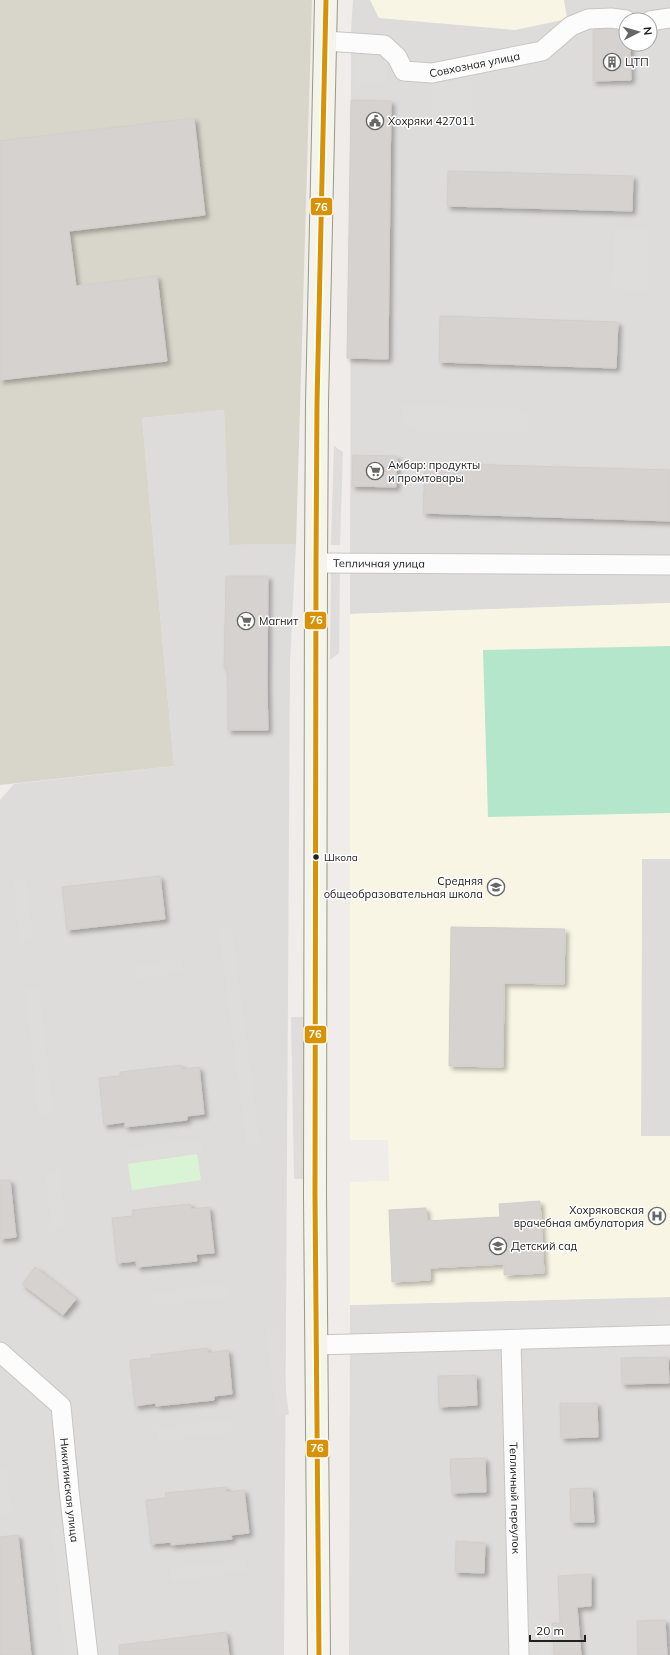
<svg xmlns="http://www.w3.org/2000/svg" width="670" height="1655" viewBox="0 0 670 1655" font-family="Mulish,sans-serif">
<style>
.residential{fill:#dedcdb;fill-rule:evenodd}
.education{fill:#f8f5e5}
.construction{fill:#d8d6cb}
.park{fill:#d8f4d5}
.pitch{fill:#b4e6cc}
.parking{fill:#dfdddc}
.building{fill:#d6d2d0;stroke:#d2ceca;filter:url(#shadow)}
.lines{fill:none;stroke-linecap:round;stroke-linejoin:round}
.street-casing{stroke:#c7c6c5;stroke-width:21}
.secondary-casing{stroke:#9a9980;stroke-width:24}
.street{stroke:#fdfcfc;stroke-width:19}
.secondary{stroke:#f4f4ec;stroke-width:22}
.bus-1-casing{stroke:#fff;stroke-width:8}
.bus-1{stroke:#d79205;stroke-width:5}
.bus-dot{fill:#202020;stroke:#fff;stroke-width:1.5}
.labels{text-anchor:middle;stroke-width:3;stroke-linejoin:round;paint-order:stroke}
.bus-label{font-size:10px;fill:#202020;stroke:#fff;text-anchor:start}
.poi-label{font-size:11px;fill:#202020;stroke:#fff;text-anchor:start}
.street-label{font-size:11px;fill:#202020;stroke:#fff}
.line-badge{stroke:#fff;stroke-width:1.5}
.badge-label{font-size:11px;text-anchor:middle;font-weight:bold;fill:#fff}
</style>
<defs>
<filter id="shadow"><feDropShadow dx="3.5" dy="3.5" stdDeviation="2" flood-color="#0004"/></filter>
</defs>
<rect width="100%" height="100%" fill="#efece9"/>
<path class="residential" d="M353 0H670V603L350 614 351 30ZM626 20H650V44H626Z
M224 410 229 545 296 544 290 663 284 1655H0V800L14 784 174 766 142 418Z
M642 859H670V1136H641Z
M670 1297V1655H349L350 1305Z"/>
<path class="education" d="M370 0H564L567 19 515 30 379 18Z
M670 603V859H642L641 1136H670V1297L350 1305V1182L389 1181 388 1140H350V614Z"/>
<path class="construction" d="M0 0H312L296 544 229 545 224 410 142 418 174 766 0 785Z"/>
<path class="park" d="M197 1154 201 1180 132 1190 128 1164Z"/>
<path class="pitch" d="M670 646V813L488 817 483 650Z"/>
<path class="parking" d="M356 51H387L386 86 356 85Z
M471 80 473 127 433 129 431 82Z
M615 226H648L647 290 613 289Z
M402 405 527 410V433L421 432 402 422Z
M334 446 343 452 340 545H331Z
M331 571H340L339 653 330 660Z
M26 880 33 941 20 943 14 881Z
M232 929 259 1142 247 1144 219 930Z
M181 959 182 972 136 978 135 965Z
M39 989 53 1113 39 1115 26 990Z
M291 1017H305L308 1179H294Z
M201 1139 203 1152 128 1161 126 1148Z
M59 1171 66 1227 53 1228 45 1172Z
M226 1284 228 1297 153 1306 151 1293Z
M655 1310H670V1321H655Z
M278 1326 289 1415 277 1416 266 1328Z
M231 1419 233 1432 158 1441 157 1428Z
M6 1468 12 1513 0 1515V1469Z
M65 1528 78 1655H65L52 1530Z
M245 1559 247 1572 172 1581 170 1568Z
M548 1621 551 1655H540L537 1622Z"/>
<path class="building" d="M611 29 626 31V44H630L631 80 593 81V30Z
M351 100 391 101 388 359 347 358Z
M194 118 205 215 69 231 76 286 157 276 167 361 0 380V141Z
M448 171 633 176 632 211 447 206Z
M440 316 618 322 616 368 439 362Z
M353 455 397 456 396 487 352 486Z
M425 463 670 470V521L423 513Z
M226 576H268L267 686 268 730H228L227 667H224Z
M160 876 165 919 67 930 62 887Z
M451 927 565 929 564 984 504 983 503 1067 449 1066Z
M181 1065 182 1069 199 1067 204 1114 187 1116V1120L125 1127V1122L104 1125 99 1078 120 1076V1072Z
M0 1180H10L16 1237 0 1239Z
M540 1201 544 1273 504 1275V1264L430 1268V1280L392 1282 389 1210 426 1208 427 1221 500 1217 499 1204Z
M190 1204 191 1209 209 1207 214 1253 196 1254 197 1261 137 1267 136 1261 117 1263 112 1218 133 1216 132 1210Z
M35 1267 76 1299 63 1315 22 1284Z
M207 1348 208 1353 228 1350 232 1394 214 1396V1400L156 1406V1403L135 1406 130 1360 151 1358V1355Z
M668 1357 669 1383 622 1384 621 1358Z
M476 1375 477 1405 439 1407 438 1376Z
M560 1403H597L598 1437 561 1438Z
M485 1458 486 1492 452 1493 450 1459Z
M226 1487V1492L244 1490 249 1533 231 1535 232 1539 171 1545V1542L151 1544 146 1500 166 1498 165 1493Z
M592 1488 594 1522H571L570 1489Z
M18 1535 31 1655H0V1537Z
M456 1541 485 1543 484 1573 455 1572Z
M591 1574V1606L577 1607 581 1655H554L552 1623H560L558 1576Z
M665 1620 667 1655H638L637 1621Z
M226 1632 229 1655H119V1645Z"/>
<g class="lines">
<defs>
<g id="street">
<path d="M650 21 670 18"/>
<path id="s1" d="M325 41 384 45 397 57 404 71 432 73 542 51 571 26 588 19 611 18 626 20"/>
<path id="s2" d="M316 563 670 565"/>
<path id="s3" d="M511 1341 519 1655"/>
<path d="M316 1345 670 1335"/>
<path id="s4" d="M0 1352 61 1406 69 1490 88 1655"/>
</g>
<path id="secondary" d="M319 1655 315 1195 316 563 317 403 326 0"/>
</defs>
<use href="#street" class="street-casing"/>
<use href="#secondary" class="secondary-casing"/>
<use href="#street" class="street"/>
<use href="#secondary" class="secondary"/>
<defs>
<path id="bus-1" d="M319 1655 315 1195 316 563 317 403 326 0"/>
</defs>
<use href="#bus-1" class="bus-1-casing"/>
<use href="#bus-1" class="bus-1"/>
</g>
<defs>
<symbol id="building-ring" viewBox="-11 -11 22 22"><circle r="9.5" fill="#fff" stroke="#686766" stroke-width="1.5"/><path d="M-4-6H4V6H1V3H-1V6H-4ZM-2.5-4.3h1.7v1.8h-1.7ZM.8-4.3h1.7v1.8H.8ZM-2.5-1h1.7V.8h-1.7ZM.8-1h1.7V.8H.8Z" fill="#686766"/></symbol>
<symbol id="civic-ring" viewBox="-11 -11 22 22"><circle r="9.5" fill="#fff" stroke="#686766" stroke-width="1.5"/><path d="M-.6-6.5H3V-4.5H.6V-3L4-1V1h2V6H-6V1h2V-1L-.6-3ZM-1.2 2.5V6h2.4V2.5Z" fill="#686766"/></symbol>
<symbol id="supermarket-ring" viewBox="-11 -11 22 22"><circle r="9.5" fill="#fff" stroke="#686766" stroke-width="1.5"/><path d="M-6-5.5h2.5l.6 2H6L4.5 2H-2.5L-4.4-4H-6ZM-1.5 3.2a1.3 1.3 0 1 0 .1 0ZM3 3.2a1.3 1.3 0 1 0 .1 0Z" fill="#686766"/></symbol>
<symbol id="school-ring" viewBox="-11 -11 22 22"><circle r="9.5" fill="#fff" stroke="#686766" stroke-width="1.5"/><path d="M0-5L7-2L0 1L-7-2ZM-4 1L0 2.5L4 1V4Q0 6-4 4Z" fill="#686766"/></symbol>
<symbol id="hospital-ring" viewBox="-11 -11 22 22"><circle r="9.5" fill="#fff" stroke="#686766" stroke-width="1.5"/><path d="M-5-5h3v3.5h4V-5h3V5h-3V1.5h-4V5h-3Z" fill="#686766"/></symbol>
</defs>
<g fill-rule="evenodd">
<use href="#building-ring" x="602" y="52" width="20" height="20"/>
<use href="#civic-ring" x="365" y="111" width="20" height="20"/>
<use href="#supermarket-ring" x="365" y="461" width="20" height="20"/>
<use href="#supermarket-ring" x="236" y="611" width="20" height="20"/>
<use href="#school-ring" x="486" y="877" width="20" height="20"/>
<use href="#hospital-ring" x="647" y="1206" width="20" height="20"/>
<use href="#school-ring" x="488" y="1236" width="20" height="20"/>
</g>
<circle class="bus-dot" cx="316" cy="857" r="3.5"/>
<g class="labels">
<g class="bus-label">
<text x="324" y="861">Школа</text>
</g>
<g class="poi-label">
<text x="625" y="66">ЦТП</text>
<text x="388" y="125">Хохряки 427011</text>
<text x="388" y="469">Амбар: продукты<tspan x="388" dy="13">и промтовары</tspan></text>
<text x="259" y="625">Магнит</text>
<text x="483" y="885" text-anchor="end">Средняя<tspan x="483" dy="13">общеобразовательная школа</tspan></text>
<text x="644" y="1214" text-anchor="end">Хохряковская<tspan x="644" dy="13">врачебная амбулатория</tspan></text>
<text x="511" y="1250">Детский сад</text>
</g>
<g class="street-label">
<text dy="4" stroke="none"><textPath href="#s1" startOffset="164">Совхозная улица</textPath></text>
<text dy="4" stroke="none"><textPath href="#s2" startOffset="63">Тепличная улица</textPath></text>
<text dy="4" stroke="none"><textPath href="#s4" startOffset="166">Никитинская улица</textPath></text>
<text dy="4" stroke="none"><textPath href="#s3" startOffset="157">Тепличный переулок</textPath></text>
</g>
</g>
<g class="line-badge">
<rect x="310" y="197" width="23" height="19" rx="4" fill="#d79205"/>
<rect x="304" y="611" width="23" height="19" rx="4" fill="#d79205"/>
<rect x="304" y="1025" width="23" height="19" rx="4" fill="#d79205"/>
<rect x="306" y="1439" width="23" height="19" rx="4" fill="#d79205"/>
</g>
<g class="badge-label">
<text x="321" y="211">76</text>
<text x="316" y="624">76</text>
<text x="315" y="1038">76</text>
<text x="317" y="1452">76</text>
</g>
<g transform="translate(638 32) rotate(84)"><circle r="19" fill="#ffffff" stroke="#a6a6a6"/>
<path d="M0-3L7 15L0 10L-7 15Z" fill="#686766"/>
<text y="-6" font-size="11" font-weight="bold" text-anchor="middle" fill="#202020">N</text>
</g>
<path d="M530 1635v6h55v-6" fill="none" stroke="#202020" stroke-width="2"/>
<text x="536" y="1635" font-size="12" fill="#202020" stroke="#ffffff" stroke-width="3" paint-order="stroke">20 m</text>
</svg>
